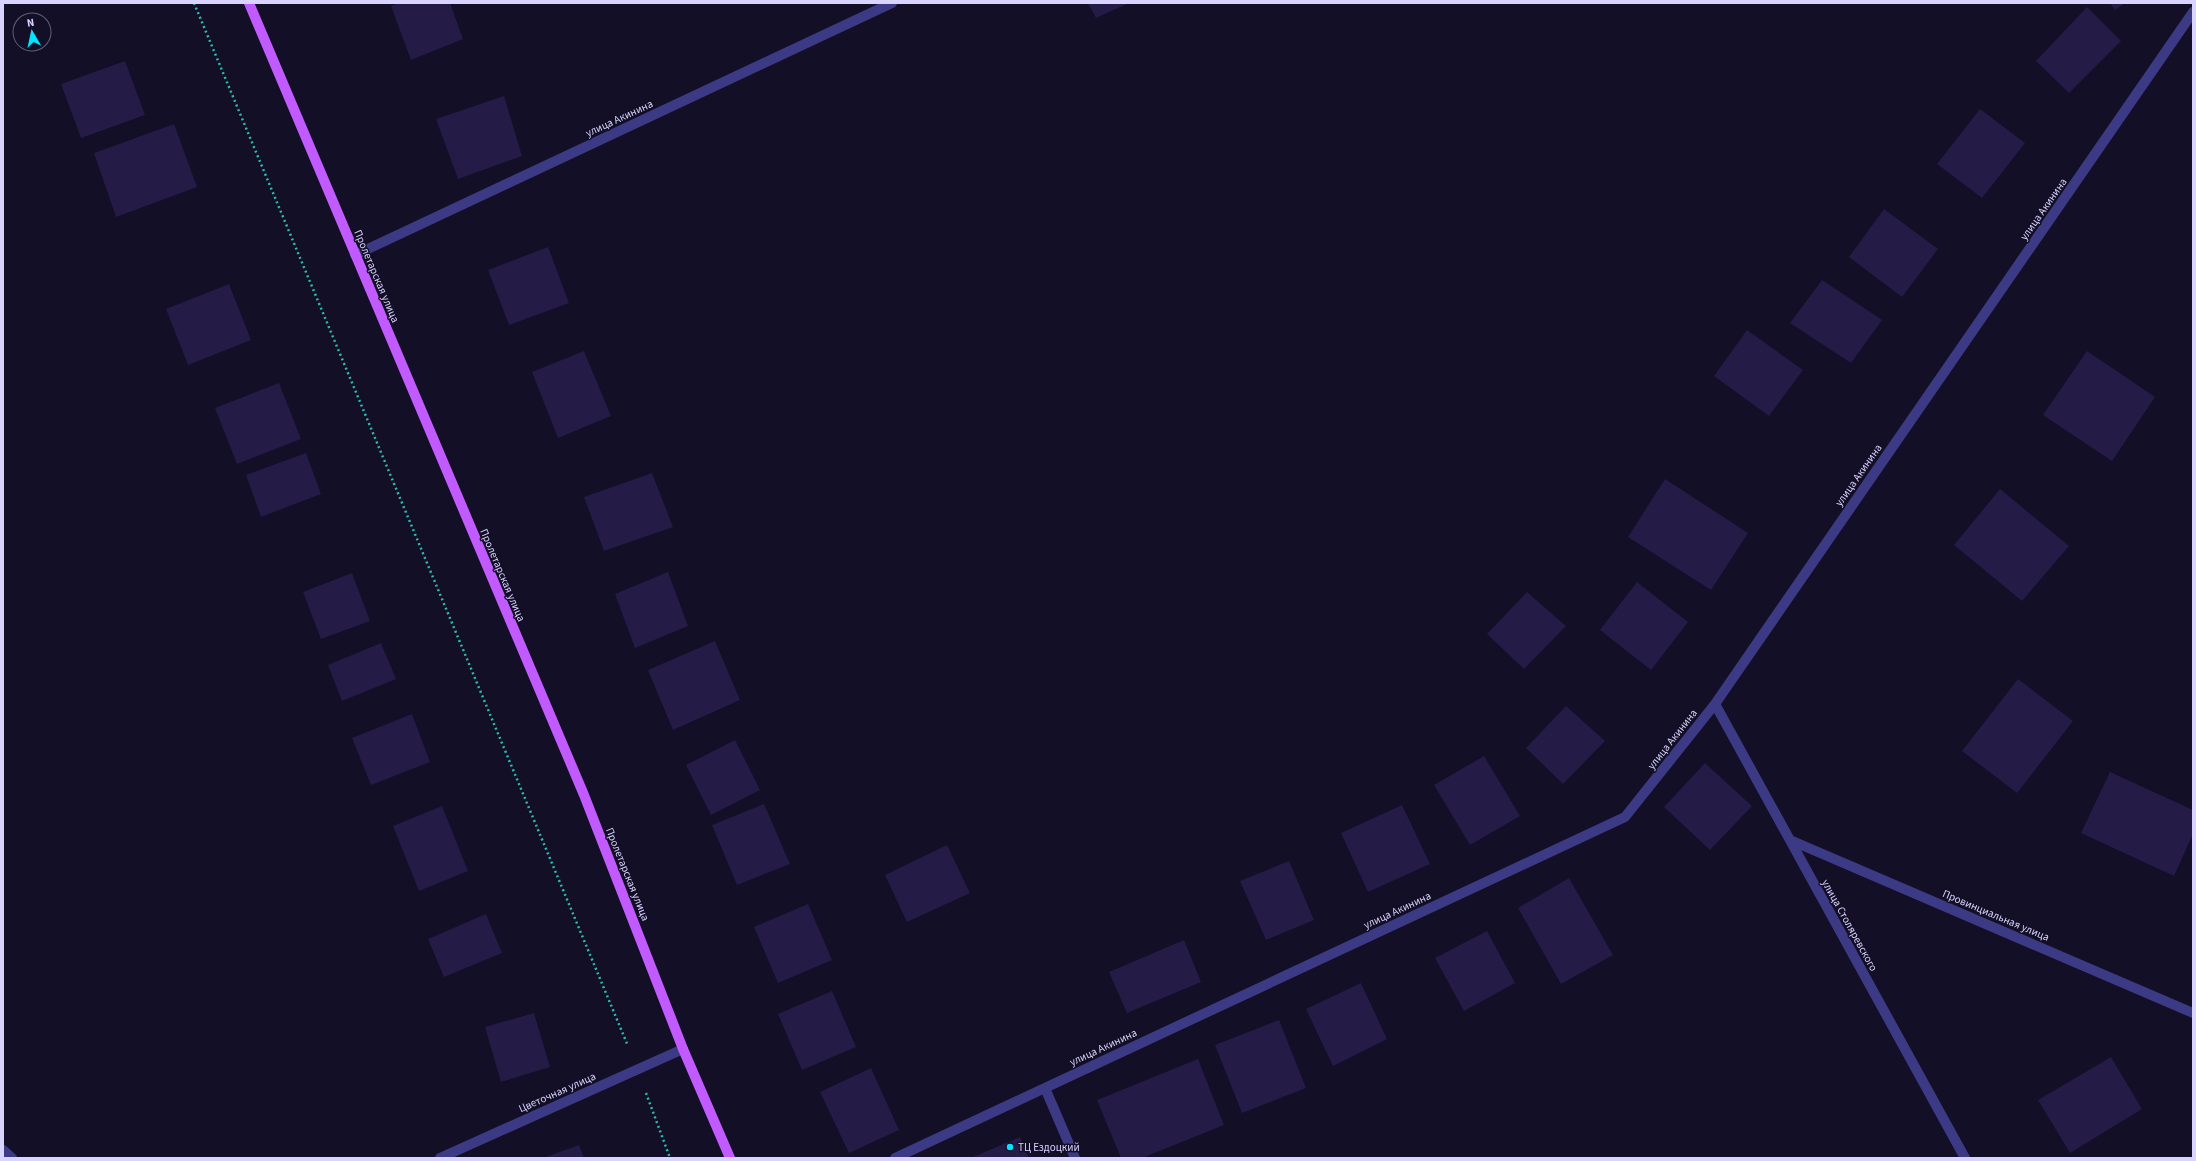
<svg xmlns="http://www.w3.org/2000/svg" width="2196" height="1161" viewBox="0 0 2196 1161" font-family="'Source Sans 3',sans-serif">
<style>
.building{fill:#241b47}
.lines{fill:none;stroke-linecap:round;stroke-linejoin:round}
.path{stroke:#2fb8b0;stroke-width:2.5;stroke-dasharray:2 3;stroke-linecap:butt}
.minor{stroke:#3d3a85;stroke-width:10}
.major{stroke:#c25bff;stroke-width:10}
.poi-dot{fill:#00e5ff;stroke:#130f26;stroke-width:1.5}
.labels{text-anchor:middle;stroke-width:3;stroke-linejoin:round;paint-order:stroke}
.street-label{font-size:11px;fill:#d9d4ff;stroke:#130f26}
.poi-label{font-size:11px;fill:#d9d4ff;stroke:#130f26;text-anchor:start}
</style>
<rect width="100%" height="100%" fill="#130f26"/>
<path class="building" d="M398 3H450L463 39 411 60 391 6Z
M1088 3H1129L1096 18Z
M2110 3H2125L2115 10Z
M2087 7 2121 41 2069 93 2036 61Z
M125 61 145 115 81 138 61 84Z
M504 96 522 156 458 179 436 119Z
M1980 109 2025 143 1982 198 1937 164Z
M174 124 197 187 116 217 94 153Z
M1884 209 1938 249 1902 297 1849 257Z
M548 247 569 303 509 325 488 270Z
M1822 280 1882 320 1851 363 1790 323Z
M229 284 251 340 188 365 166 309Z
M1747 330 1803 370 1769 416 1714 376Z
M584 351 611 416 558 438 532 372Z
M2087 351 2155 397 2112 461 2043 415Z
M279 383 301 439 237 464 215 408Z
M306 453 321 494 261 517 246 475Z
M652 473 673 527 604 551 584 497Z
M1665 479 1748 533 1711 590 1628 537Z
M2000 489 2069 546 2022 601 1954 545Z
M668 572 688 626 635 648 615 594Z
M352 573 370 621 321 639 303 592Z
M1637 582 1688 622 1651 670 1600 630Z
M1527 592 1566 626 1524 669 1487 634Z
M715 641 740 700 673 730 648 670Z
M381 643 396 679 342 701 328 665Z
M2018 679 2073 721 2017 793 1962 751Z
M1566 706 1605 741 1563 784 1526 748Z
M412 714 430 762 371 785 352 738Z
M735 740 760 790 711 815 686 765Z
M1484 756 1520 816 1470 845 1434 785Z
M1705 763 1752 806 1710 850 1664 807Z
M2110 772 2193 810V834L2174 876 2081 833Z
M764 804 790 864 737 885 712 825Z
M1402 805 1430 864 1368 892 1341 833Z
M442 806 468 871 419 891 393 826Z
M947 845 970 893 907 922 885 875Z
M1289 861 1314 920 1266 940 1240 881Z
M1569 878 1613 955 1561 984 1518 908Z
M808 904 832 960 778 983 754 927Z
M486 914 502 953 444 977 428 939Z
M1487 931 1515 983 1464 1011 1435 958Z
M1184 940 1201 982 1127 1013 1109 972Z
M1361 983 1387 1039 1333 1066 1306 1009Z
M832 991 856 1047 802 1070 778 1014Z
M534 1013 550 1067 501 1082 485 1027Z
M1279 1020 1306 1088 1242 1113 1215 1045Z
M2111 1057 2142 1109 2070 1153 2038 1100Z
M1198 1059 1224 1125 1142 1158H1121L1097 1100Z
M871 1068 899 1130 849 1153 820 1092Z
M1020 1137 1029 1158H971Z
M579 1145 584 1158H543Z"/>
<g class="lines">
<path class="path" d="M194 3 628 1046
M646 1093 670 1158"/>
<path class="minor" d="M355 255 892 3
M1715 704 1965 1158
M1790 840 2193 1013
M1045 1088 1075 1158
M3 1150 12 1158
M440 1158 683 1049
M895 1158 1625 817 1715 704 2193 12"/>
<path class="major" d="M249 3 584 795 683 1049 730 1158"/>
</g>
<circle class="poi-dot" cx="1010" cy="1147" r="4"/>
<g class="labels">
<g class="street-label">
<text transform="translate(619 118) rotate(-25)" y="4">улица Акинина</text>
<text transform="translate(2043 209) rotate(-55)" y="4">улица Акинина</text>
<text transform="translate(377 276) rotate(67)" y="4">Пролетарская улица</text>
<text transform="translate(1858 475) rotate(-55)" y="4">улица Акинина</text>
<text transform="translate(503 575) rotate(67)" y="4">Пролетарская улица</text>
<text transform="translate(1672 739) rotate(-52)" y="4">улица Акинина</text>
<text transform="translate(628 874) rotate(68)" y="4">Пролетарская улица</text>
<text transform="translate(1397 910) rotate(-25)" y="4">улица Акинина</text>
<text transform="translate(1996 915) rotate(23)" y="4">Провинциальная улица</text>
<text transform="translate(1850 925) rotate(61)" y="4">улица Столяревского</text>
<text transform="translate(1103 1047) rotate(-25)" y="4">улица Акинина</text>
<text transform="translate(557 1092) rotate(-24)" y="4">Цветочная улица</text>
</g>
<g class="poi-label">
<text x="1018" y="1151">ТЦ Ездоцкий</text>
</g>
</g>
<rect width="2196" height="1161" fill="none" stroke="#d9d4ff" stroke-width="8"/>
<g transform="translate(32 32) rotate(351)"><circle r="19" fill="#130f26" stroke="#625e7d"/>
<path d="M0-3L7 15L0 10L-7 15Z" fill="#00e5ff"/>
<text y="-6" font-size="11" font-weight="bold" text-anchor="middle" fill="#d9d4ff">N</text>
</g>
</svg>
